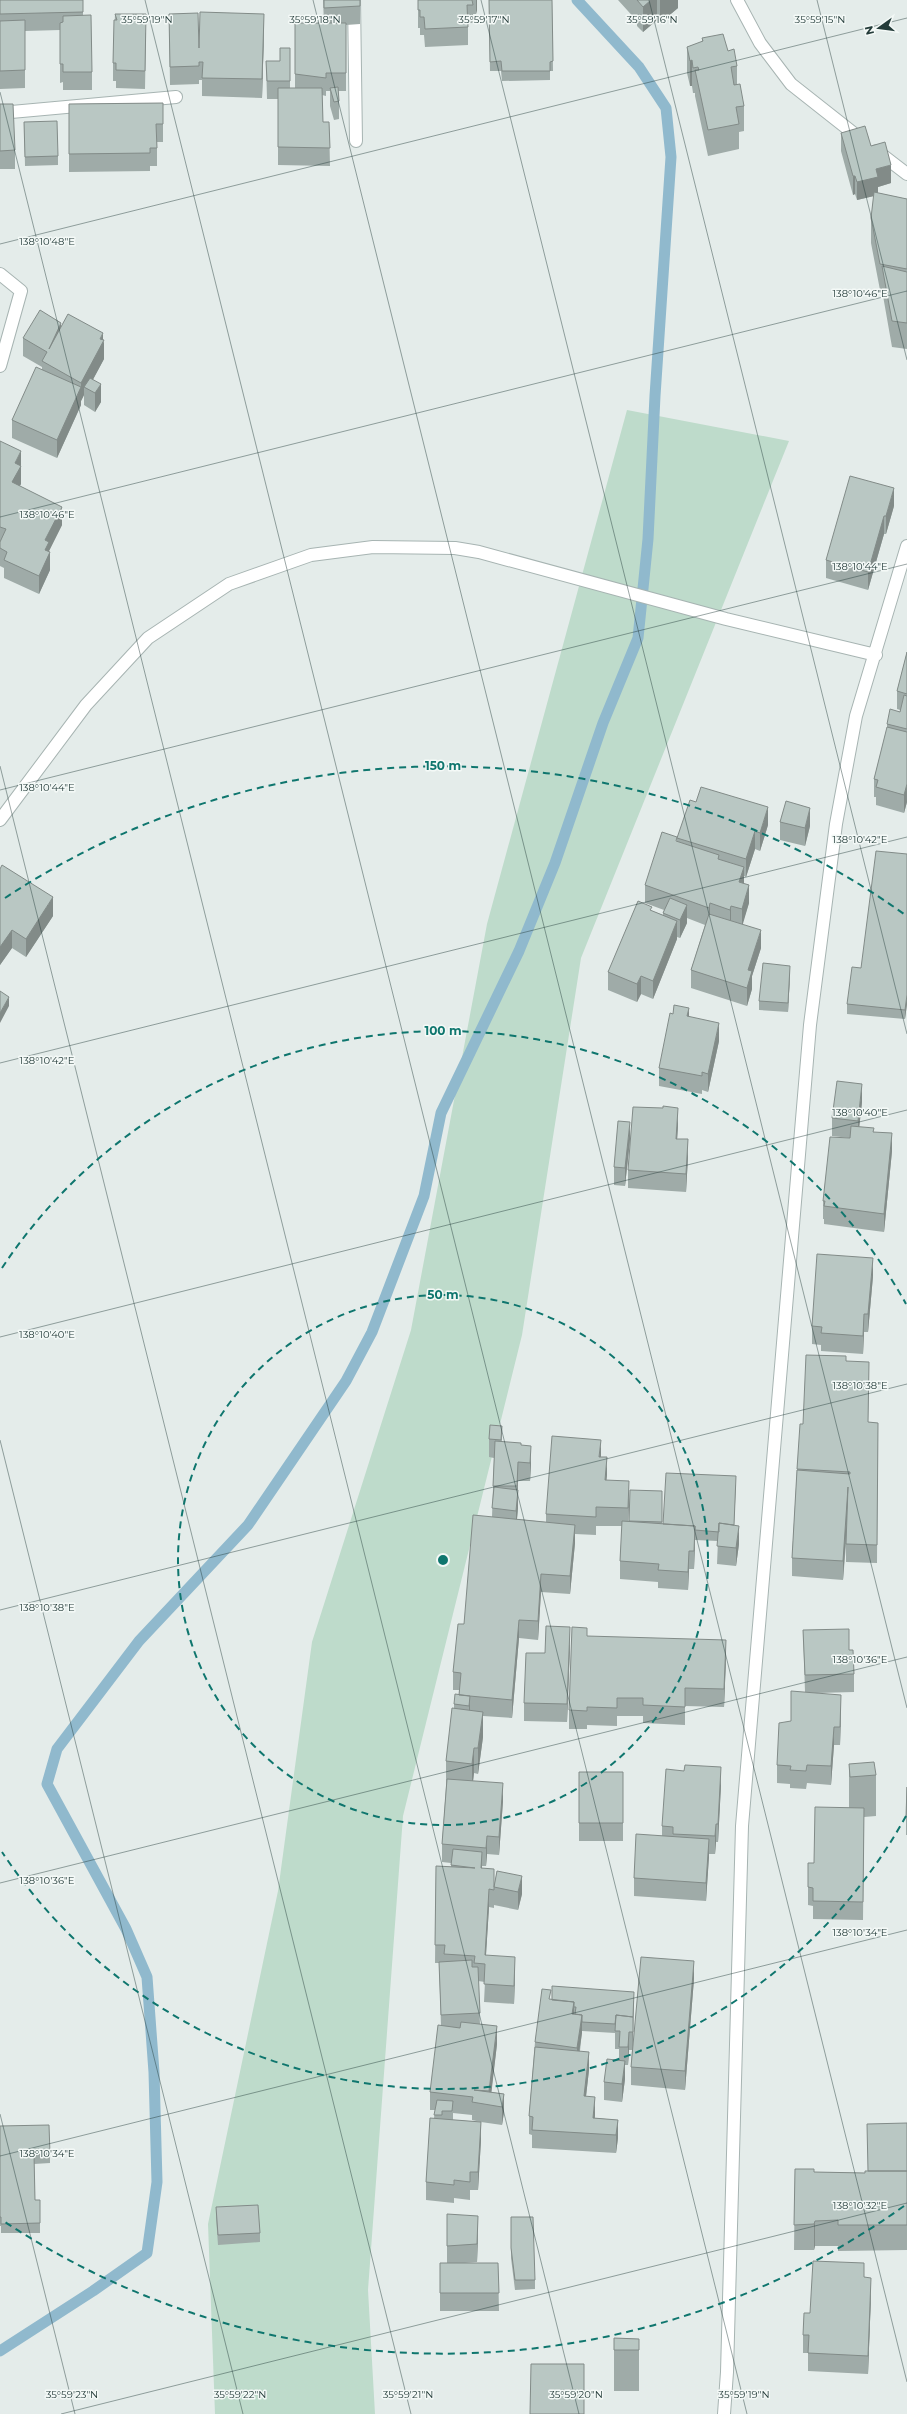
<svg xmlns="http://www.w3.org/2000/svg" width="907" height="2414" viewBox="0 0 907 2414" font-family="Montserrat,sans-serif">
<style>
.green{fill:#bedbcb}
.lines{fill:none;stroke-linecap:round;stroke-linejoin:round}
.stream{stroke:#90b9cd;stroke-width:11}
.minor-casing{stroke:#a7b4b2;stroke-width:14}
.tertiary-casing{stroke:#a7b4b2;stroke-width:14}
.minor{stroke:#fff;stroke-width:12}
.tertiary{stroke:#fff;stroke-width:12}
.wall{fill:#9faba8;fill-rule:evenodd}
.shaded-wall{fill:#828b88}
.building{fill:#b9c7c3;stroke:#828b88}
.ticks{fill:none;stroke:#243c3a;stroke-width:1;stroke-opacity:0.45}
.ring{fill:none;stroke:#0f766e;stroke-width:2;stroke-dasharray:7 5}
.ticks-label{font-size:10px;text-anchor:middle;fill:#243c3a;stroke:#f4f9f7;stroke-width:3;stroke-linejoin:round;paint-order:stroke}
.centre{fill:#0f766e;stroke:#f4f9f7;stroke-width:2}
.ring-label{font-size:12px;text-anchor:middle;font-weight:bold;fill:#0f766e;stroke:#f4f9f7;stroke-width:3;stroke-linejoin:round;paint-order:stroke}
</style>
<rect width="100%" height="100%" fill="#e4ecea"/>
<path class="green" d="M627 410 789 441 581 958 522 1335 403 1816 368 2290 375 2414H215L208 2224 278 1891 312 1642 411 1330 487 924Z"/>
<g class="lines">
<path class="stream" d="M0 2351 93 2291 147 2253 157 2182 154 2072 147 1977 126 1929 47 1784 57 1749 139 1641 248 1525 346 1381 372 1332 424 1196 441 1113 519 951 555 863 603 723 638 638 648 539 655 396 671 157 666 108 639 67 577 0"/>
<defs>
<path id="minor" d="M354 0 356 141
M737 0 760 43 791 84 862 140
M0 113 176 97
M877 151 907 174
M0 274 21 291 0 366"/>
<path id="tertiary" d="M0 820 86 705 148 638 229 584 311 555 373 547 455 548 479 552 726 619 876 655
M724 2414 727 2372 742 1826 810 1025 836 824 856 716 907 546"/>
</defs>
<use href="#minor" class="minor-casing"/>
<use href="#tertiary" class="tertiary-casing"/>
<use href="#minor" class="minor"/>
<use href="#tertiary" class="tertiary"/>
</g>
<path class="wall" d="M0 0H83V15L92 72V90H63V82L60 83V30L25 31V88L0 89Z
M323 0H360V24L346 25V91H338L339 101V119L334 120 330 106V91H326V96L322 95 323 122H329L330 166 278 165V99H267L266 61H280L290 48V88H295V23H324Z
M418 0H477V10L476 14H473V23H468V45L425 47 424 35H420V28H418Z
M489 0H552L553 71H550V80L502 81 501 71H490Z
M618 0H678V8L660 23 657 20 643 32 637 26V21Z
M115 14 146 33 145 89 116 88V81H113V63Z
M169 14 199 48 264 32 262 98 202 96V80H199V84L170 85Z
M702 38 728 51 737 66V85L744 106V131L739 132V149L708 156 695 96V93H693L692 86H690L687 73V47L702 42Z
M163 103V142H157V166H150V171L69 172V104Z
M0 104 15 150V169H0Z
M24 122 58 156V165L25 166Z
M841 133 871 146 891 183 878 187V193L907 199V349L892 347 882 290H880L871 243V218L874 196 857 200 855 194 853 195 841 151Z
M61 326 103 340 104 359 93 379 101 402 95 412 84 405V395L81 401V405L57 458 12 438V420L42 370V367L23 356V338Z
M0 441 21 469V484L19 486 62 525 49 551 50 570 39 594 4 578V568L0 566Z
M894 506 886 534H884L868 590 826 578V560Z
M907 652V802L904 813 876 805V797H874V779L887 730V724L900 712V710L897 709V691Z
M780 822 810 826 805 846 780 840Z
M768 825 760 851 755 849 746 877 744 876V884L749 903 742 924 761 948 752 976V989L747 1006 691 988V970L705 925 687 918V923L680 938 677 937V939L653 999 641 994 637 1002 608 990V972L652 911 663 915V913L664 910 645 903V885L677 842V838Z
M907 854V1004L905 1019 847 1014V1004Z
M0 869 53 916 26 957 12 948 0 965Z
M790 975 788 1012 759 1010V1001Z
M689 1017 719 1041 708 1092 702 1090V1094L659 1086V1068Z
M862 1102 859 1127 874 1132 892 1151 884 1232 824 1224V1219H823V1201L850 1138 832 1136V1118Z
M678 1126 677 1139 688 1157 686 1192 628 1188V1170Z
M630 1140 625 1186 614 1185V1167Z
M873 1276 868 1332H864L863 1354 821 1351V1345L812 1344V1326Z
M846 1361 869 1380 868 1422 878 1423 877 1563 846 1562V1545L843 1580 792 1576V1558L797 1469 803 1424Z
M502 1426V1442L521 1445 531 1464 530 1481H518V1508L517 1519 546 1522V1514L601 1457 607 1475 606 1480 629 1499 628 1522H629L662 1491V1524H663L736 1485 734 1525 739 1544 736 1566 717 1564 718 1541 695 1540 694 1569H689L688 1590 658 1588V1582L620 1579V1561L622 1526H596V1535L575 1534V1543L570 1594 541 1592 538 1640 519 1638 512 1718 483 1716V1737L478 1774 474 1773 473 1781 503 1801 499 1855 487 1854 486 1866H482V1868L494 1886 497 1871 522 1894 518 1910 494 1905V1891V1908L489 1907 486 1955 515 1975 514 2004 484 2002 485 1982 478 1981 480 2024 497 2044 491 2092 504 2094V2112L502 2125 481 2122V2140L478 2190H470V2200L454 2198V2203L426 2200V2182L435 2110H430V2092L441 2026 439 1963H435L436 1866 451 1867V1863L442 1862V1844L446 1787V1761L454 1708V1704L459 1695V1690H453V1672L464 1624 492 1517 494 1458 489 1457V1439ZM453 2113 472 2115V2120L481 2122 453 2120Z
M803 1630 849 1650 854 1674V1692L817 1693 841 1713 840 1745H834L831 1785 807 1783 806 1789 790 1788V1784L777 1783V1765L791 1721 805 1692Z
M587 1636 726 1659 724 1707 685 1706V1725L643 1723V1716H617V1726L587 1725V1729H569V1710Z
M570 1645 567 1722 524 1721V1703L545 1653Z
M849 1764 876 1775V1816L864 1817 863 1920 813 1919V1906L808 1905V1863H814L849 1808Z
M579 1772H623V1841H579Z
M721 1785 718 1842H716L715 1854H709L706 1901 634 1896V1878L662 1836V1826Z
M907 1787V1835H906V1817Z
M694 1979 685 2090 631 2085V2067L632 2050H629L628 2065H625V2079L622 2102 604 2100V2082L619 2061V2049H615V2033L582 2031 580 2051 589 2070 586 2096 595 2115V2118L618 2120V2138L616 2153 532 2148V2135L529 2134V2116L535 2042 551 2000 634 2001 633 2047Z
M907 2123V2250L838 2251V2246H815L814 2250H794L795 2169 814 2172 865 2173 868 2171Z
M0 2126 50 2154V2163L34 2164 35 2200H40V2233H1V2226H0Z
M216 2207 260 2233V2242L218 2245 216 2217Z
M447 2214 478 2235 477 2262 465 2263H498L499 2311H440V2263H447Z
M511 2217 535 2280V2289L515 2290 511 2258Z
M864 2277 871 2296 868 2374 808 2371V2353H803V2335L810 2313Z
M614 2338 639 2339V2391H614Z"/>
<path class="shaded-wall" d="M476 0H477V10L476 14Z
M651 0H657V20L643 32V7Z
M660 0H678V8L660 23Z
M264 14V32L262 98V79Z
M692 60V86H690V61Z
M891 165V183L878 187V195L857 200V182L876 169Z
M853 176H855V194L853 195Z
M61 323V341L49 349Z
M103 333V343L104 340V359L88 389 84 387V395L81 401V383Z
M101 384V402L95 412V393Z
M81 387V405L57 458V440Z
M21 451V484L12 501V482L15 463Z
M894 488V506L886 534V516Z
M62 507V525L49 551V554L50 552V570L39 594V576L45 540Z
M884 516V534L868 590V572Z
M907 784V802L904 813V795Z
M768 807V825L760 851V833Z
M810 808V826L805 846V828Z
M755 831V849L746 877V859Z
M744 867V885L739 882Z
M749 885V903L742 927V909Z
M53 897V916L26 957V939Z
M710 903V921L709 926V908Z
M687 905V923L680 938V920Z
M731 906V924L730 928V910Z
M677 921V939L653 999V981Z
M12 930V948L0 965V947Z
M761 930V948L752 976V989L747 1006V988L748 970Z
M790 966V975L788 1012V1003Z
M641 976V994L637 1002V984Z
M907 995V1004L905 1019V1010Z
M9 997V1006L0 1023V1013Z
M689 1008V1026L687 1016Z
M719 1023V1041L708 1092V1074Z
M862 1084V1102L858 1139V1121Z
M678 1108V1126L676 1157V1139Z
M630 1122V1140L625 1186V1168Z
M892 1133V1151L884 1232V1214Z
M688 1139V1157L686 1192V1174Z
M873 1258V1276L868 1332V1314Z
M864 1314V1332L863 1354V1336Z
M601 1440V1458L599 1457Z
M531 1446V1464L530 1481V1463Z
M607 1457V1475L605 1498V1480Z
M518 1462V1508L516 1529V1511L517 1499Z
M629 1481V1499L628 1526V1508Z
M848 1487V1505L843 1580V1561Z
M575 1525V1543L570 1594V1576Z
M695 1526V1544L694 1569V1551Z
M739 1526V1544L736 1566V1548Z
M689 1551V1569L688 1590V1572Z
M541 1574V1592L538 1640V1621Z
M519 1620V1638L512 1718V1700Z
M570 1627V1645L567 1722V1704Z
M726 1640V1659L724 1707V1689Z
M841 1695V1713L840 1745V1727Z
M470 1696V1722L469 1732V1706Z
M483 1712V1737L478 1774V1748Z
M834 1727V1745L831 1785V1766Z
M474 1748V1773L472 1790V1764Z
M721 1767V1785L718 1842V1824Z
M503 1783V1801L499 1855V1837Z
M716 1824V1842L715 1854V1836Z
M487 1836V1854L486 1866V1848Z
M709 1839V1857L706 1901V1883Z
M482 1852V1870L481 1868Z
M522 1876V1894L518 1910V1892Z
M489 1889V1907L485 1970V1955Z
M515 1957V1975L514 2004V1986Z
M694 1961V1979L685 2090V2071Z
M634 1992 633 2023V2050L632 2025Z
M574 2002V2020L572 2014Z
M582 2015V2033L577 2066V2048Z
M497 2026V2044L490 2105 489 2091Z
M629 2032V2050L628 2065V2047Z
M589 2052V2070L584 2114V2096Z
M625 2061V2079L622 2102V2084Z
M504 2094V2112L502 2125V2107Z
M595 2097V2115L593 2133V2118Z
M618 2120V2138L616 2153V2135Z
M481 2122V2140L478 2190V2172Z
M478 2216V2235L477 2262V2244Z
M815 2221V2246L814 2250V2224Z
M871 2278V2296L868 2374V2356Z"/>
<path class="building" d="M0 0H83V12L0 14Z
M324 0H360V6L324 8Z
M418 0H472L473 5H467L468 27 425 29 424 17H420V10H418Z
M489 0H552L553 61 550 62V71H502L501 61 490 62Z
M637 0H651L643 7Z
M200 12 264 14 262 79 202 78 203 62H199V66L170 67 169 14 198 13 199 48Z
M115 14H146L145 71 116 70V63H113L114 20H117Z
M91 15 92 72H63V64H60V23L63 22V16Z
M25 20V70L0 71V21Z
M295 23H346V73H326V78L295 74Z
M723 34 728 51 734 49 737 66 731 67 734 85 740 84 744 106 736 107 739 124 708 130 695 70H699L698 67 693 68 692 60 690 61 687 47 703 41 702 38Z
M280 48H290V81H267L266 61H280Z
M338 87 339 101 334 102 330 88Z
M278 88H322L323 122H329L330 148 278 147Z
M163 103V124H156L157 148H150V153L69 154V104Z
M0 104H13L15 150 0 151Z
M57 121 58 156 25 157 24 122Z
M865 126 871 146 885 142 891 165 876 169 878 177 857 182 855 176H853L841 133Z
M874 192 907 199V269L880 264 871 218Z
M882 266 907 272V323L892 321Z
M40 310 61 323 49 349 68 314 103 333 100 339 104 340 81 383 42 361 47 352 23 338Z
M36 367 81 387 57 440 12 420Z
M90 378 101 384 95 393 84 387Z
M0 441 21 451 15 463 21 466 12 482 62 507 45 540 49 542 45 550 50 552 39 576 4 560 7 552 0 548V542L6 529 0 527Z
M850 476 894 488 886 516H884L868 572 826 560Z
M907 652V694L897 691Z
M904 695 907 696V729L887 724 890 709 900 712Z
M887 727 907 732V784L904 795 876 787 878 780 874 779Z
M701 787 768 807 760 833 755 831 746 859 677 838 690 800 696 802Z
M786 801 810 808 805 828 780 822Z
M662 832 677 837 676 841 719 855 718 859 744 867 739 882 749 885 742 909 731 906 730 910 710 903 709 908 645 885Z
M876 851 907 854V995L905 1010 847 1004 852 967 861 968Z
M2 865 53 897 26 939 12 930 0 947V869Z
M670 898 687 905 680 920 663 913Z
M638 901 652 907 650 910 677 921 653 981 641 976 637 984 608 972Z
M709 914 761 930 748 970 752 971 747 988 691 970Z
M763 963 790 966 788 1003 759 1001Z
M0 991 9 997 0 1013Z
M674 1005 689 1008 687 1016 719 1023 708 1074 702 1072V1076L659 1068 670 1013 673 1014Z
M837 1081 862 1084 858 1121 832 1118Z
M663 1106 678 1108 676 1139H688L686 1174 628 1170 633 1107 663 1108Z
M618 1121 630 1122 625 1168 614 1167Z
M851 1126 874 1128 873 1132 892 1133 884 1214 824 1206 825 1201H823L830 1137 850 1138Z
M817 1254 873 1258 868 1314H864L863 1336 821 1333 822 1327 812 1326Z
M806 1355 846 1356V1361L869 1362 868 1422 878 1423 877 1545 846 1544 848 1487 843 1561 792 1558 797 1470 850 1474V1472L797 1469 800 1424H803Z
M490 1425 502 1426 501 1440 489 1439Z
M552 1436 601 1440 599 1457H607L605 1480 629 1481 628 1508 596 1507V1517L546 1514Z
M495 1441 521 1443V1445L531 1446 530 1463 518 1462 517 1486H493Z
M666 1473 736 1476 734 1525 719 1523V1532L695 1530V1526L663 1524Z
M494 1487 518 1490 516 1511 492 1508Z
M630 1490 662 1491V1522L629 1521Z
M473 1515 575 1525 570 1576 541 1574 538 1621 519 1620 512 1700 459 1695 461 1673 453 1672 458 1624H464Z
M622 1521 695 1526 694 1551H689L688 1572 658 1570 659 1564 620 1561Z
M719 1523 739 1526 736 1548 717 1546Z
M546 1626 570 1627 567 1704 524 1703 526 1653H545Z
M572 1627 587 1628V1636L726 1640 724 1689 685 1688V1707L643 1705V1698H617V1708L587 1707V1711L569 1710Z
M849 1629V1650H853L854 1674 805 1675 803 1630Z
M791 1691 841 1695 840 1727H834L831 1766 807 1765 806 1771 790 1770 791 1766 777 1765 779 1723 791 1721Z
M455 1694 470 1696 469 1706 454 1704Z
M452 1708 483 1712 478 1748H474L472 1764 446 1761Z
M874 1762 876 1775 850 1777 849 1764Z
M685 1765 721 1767 718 1824H716L715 1836 673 1834V1827L662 1826 666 1769 684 1771Z
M579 1772H623V1823H579Z
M447 1779 503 1783 499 1837 487 1836 486 1848 442 1844Z
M907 1787V1817H906Z
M815 1807 864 1808 863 1902 813 1901V1888L808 1887V1863H814Z
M636 1834 709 1839 706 1883 634 1878Z
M453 1849 482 1852 481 1868 494 1869V1890L489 1889 485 1955 515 1957 514 1986 484 1984 485 1964 474 1963 475 1956 444 1954 445 1945H435L436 1866 475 1868 451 1865Z
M497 1871 522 1876 518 1892 494 1887Z
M641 1957 694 1961 685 2071 631 2067Z
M472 1960V1967H478L480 2013 441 2015 439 1962Z
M552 1986 634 1992 633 2017 616 2015 615 2024 582 2022V2015L575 2014 576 2007H574V2002L552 2000Z
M542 1989 551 1990 549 1999 574 2002 572 2014 582 2015 577 2048 535 2042Z
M616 2015 633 2017V2032H629L628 2047H619L620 2031H615Z
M461 2022 497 2026 489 2091 474 2090 504 2094 502 2107 472 2102 473 2097 430 2092 438 2025 460 2028Z
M535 2047 589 2052 584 2096 595 2097 593 2118 618 2120 616 2135 532 2130 533 2117 529 2116Z
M607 2059 625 2061 622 2084 604 2082Z
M437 2100 453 2101 452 2111H442V2115H434Z
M430 2118 481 2122 478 2172H470V2182L454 2180V2185L426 2182Z
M907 2123V2171H868L867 2124Z
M49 2125 50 2154 34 2155 35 2200H40V2223L1 2224V2217H0V2126Z
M795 2169H814V2172L865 2173V2171H907V2225H838V2220L815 2221 814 2224 794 2225Z
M258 2205 260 2233 218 2235 216 2207Z
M447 2214 478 2216 477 2244 447 2246Z
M511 2217H533L535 2280H515L511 2248Z
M813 2261 864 2263V2277L871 2278 868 2356 808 2353 809 2335H803L804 2313H810Z
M440 2263H498L499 2293H440Z
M614 2338 639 2339V2350H614Z
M531 2364H584V2414H530Z"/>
<path class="ticks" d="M145 0 747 2414M313 0 907 2382M481 0 907 1708M649 0 907 1034M817 0 907 360M0 92 579 2414M0 244 907 18M0 517 907 291M0 766 411 2414M0 790 907 564M0 1063 907 837M0 1337 907 1110M0 1440 243 2414M0 1610 907 1384M0 1883 907 1657M0 2114 75 2414M0 2156 907 1930M61 2414 907 2203"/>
<g class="ring">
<circle cx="443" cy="1560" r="265"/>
<path d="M906 1816A529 529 0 0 1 2 1852M2 1268A529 529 0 0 1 906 1304"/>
<path d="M904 2206A794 794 0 0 1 5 2222M5 898A794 794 0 0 1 904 914"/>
</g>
<g class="ticks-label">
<text x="315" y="23">35°59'18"N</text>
<text x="652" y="23">35°59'16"N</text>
<text x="147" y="23">35°59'19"N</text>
<text x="484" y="23">35°59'17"N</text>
<text x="820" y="23">35°59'15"N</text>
<text x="47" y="245">138°10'48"E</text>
<text x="860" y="297">138°10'46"E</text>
<text x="47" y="518">138°10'46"E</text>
<text x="860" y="570">138°10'44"E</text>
<text x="47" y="791">138°10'44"E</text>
<text x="860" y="843">138°10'42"E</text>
<text x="47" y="1064">138°10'42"E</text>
<text x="860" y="1116">138°10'40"E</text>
<text x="47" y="1338">138°10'40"E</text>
<text x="860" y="1389">138°10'38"E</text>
<text x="47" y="1611">138°10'38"E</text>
<text x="860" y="1663">138°10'36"E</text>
<text x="47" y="1884">138°10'36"E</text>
<text x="860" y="1936">138°10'34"E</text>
<text x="47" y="2157">138°10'34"E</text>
<text x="860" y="2209">138°10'32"E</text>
<text x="72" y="2398">35°59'23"N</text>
<text x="240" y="2398">35°59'22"N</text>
<text x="408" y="2398">35°59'21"N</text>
<text x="576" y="2398">35°59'20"N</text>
<text x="744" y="2398">35°59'19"N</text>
</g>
<circle cx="443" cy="1560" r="6" class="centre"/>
<g class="ring-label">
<text x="443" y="770">150 m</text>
<text x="443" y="1035">100 m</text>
<text x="443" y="1299">50 m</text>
</g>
<g transform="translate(879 28) rotate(256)" stroke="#f4f9f7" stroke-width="3" paint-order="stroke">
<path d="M0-3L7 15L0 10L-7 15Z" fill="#243c3a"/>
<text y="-6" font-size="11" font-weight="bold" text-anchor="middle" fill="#243c3a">N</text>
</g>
</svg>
